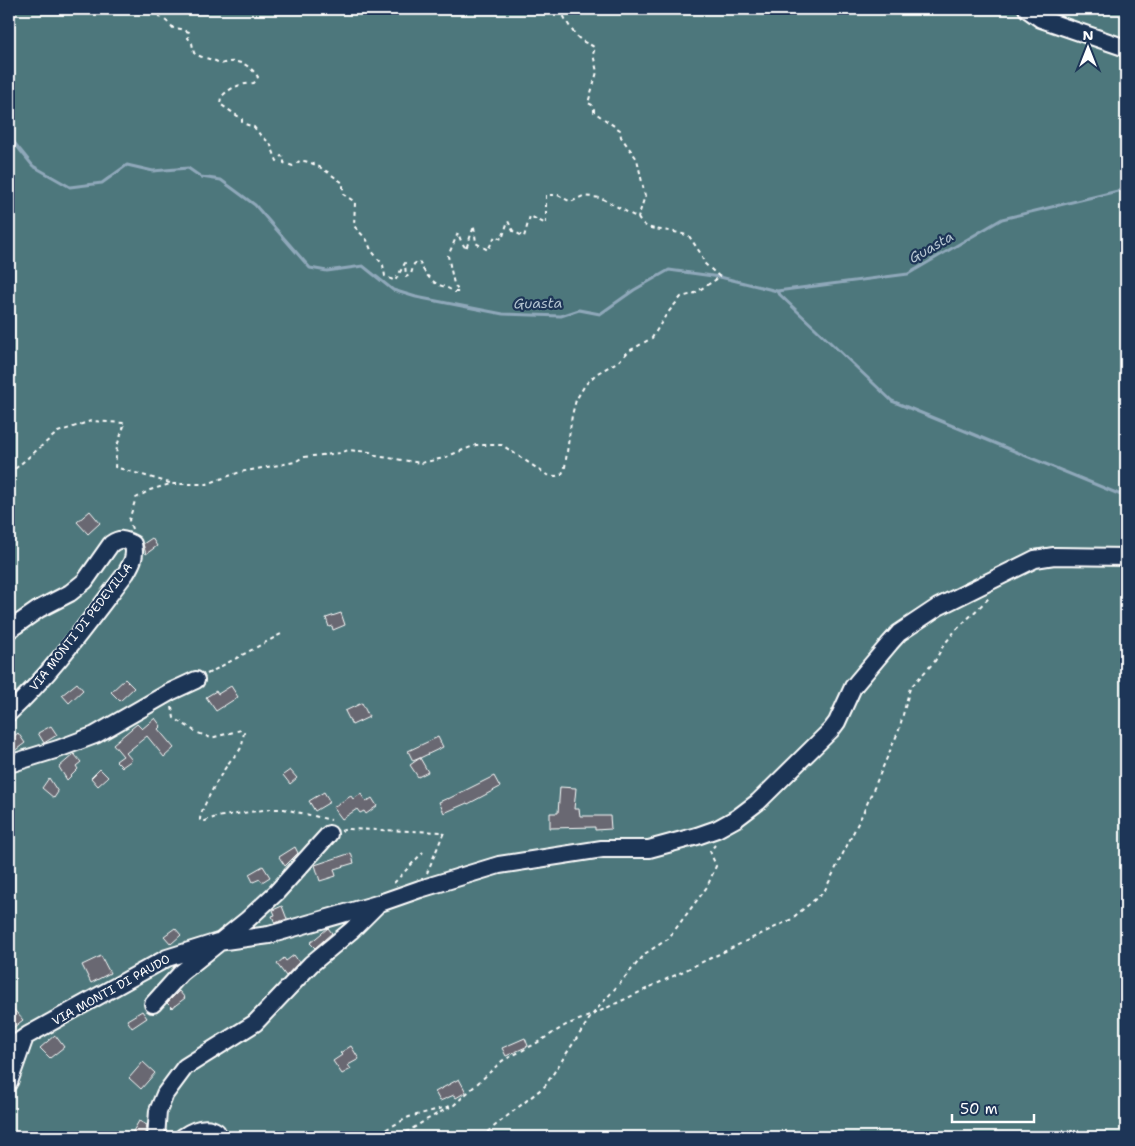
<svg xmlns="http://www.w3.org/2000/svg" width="1135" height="1146" viewBox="0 0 1135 1146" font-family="'Shantell Sans',sans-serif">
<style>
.green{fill:#4e777b;stroke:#a6bbbd}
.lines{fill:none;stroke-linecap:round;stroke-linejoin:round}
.stream{stroke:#8fa8ba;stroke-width:3}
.building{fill:#696872;stroke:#fff}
.minor-casing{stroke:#fff;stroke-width:20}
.path{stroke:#fff;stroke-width:2;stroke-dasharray:4 4;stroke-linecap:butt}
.minor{stroke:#1d3557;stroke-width:16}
.labels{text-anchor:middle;stroke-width:4.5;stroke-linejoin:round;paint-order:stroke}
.street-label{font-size:12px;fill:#fff;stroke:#1d3557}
.water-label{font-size:14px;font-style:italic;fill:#b5c5d1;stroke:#1d3557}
</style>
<rect width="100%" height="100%" fill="#1d3557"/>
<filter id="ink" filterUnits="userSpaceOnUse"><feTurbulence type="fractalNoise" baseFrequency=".02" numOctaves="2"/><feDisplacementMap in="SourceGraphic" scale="10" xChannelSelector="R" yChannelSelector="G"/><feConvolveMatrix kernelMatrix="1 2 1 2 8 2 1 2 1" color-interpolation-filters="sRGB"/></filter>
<g filter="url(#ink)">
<path class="green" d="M9 9H1126V1137H9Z"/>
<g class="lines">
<path class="stream" d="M9 119 12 140 33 166 70 187 102 183 127 165 153 171 188 168 201 177 221 180 255 205 310 268 327 271 363 266 393 290 416 297 503 314 561 316 579 310 600 314 634 290 669 270 720 277 777 291 908 274 1002 219 1126 189
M777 292 892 401 1126 497"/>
</g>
<path class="building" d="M90 511 100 523 88 534 77 522Z
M152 538 157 546 146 554 143 544Z
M341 613 345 625 333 630 332 626 329 627 326 618Z
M125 679 134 688 120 701 111 692Z
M77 683 83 690 69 703 62 695Z
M231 686 238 697 216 711 206 697 216 691 218 694Z
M362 703 369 717 352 725 345 711Z
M155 718 161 726 158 729 174 748 164 757 147 736 126 753 132 760 122 767 116 761 123 756 113 744 137 724 142 729Z
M51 726 57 735 44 743 38 733Z
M18 733 25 743 13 752 9 746V740Z
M438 737 443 747 420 758 428 772 418 777 410 765 420 758 413 761 408 751Z
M74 754 81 762 76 766 78 769 67 780 59 767Z
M100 769 108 777 98 786 91 778Z
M290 770 297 778 290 784 283 775Z
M494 776 500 787 468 804 467 803 444 813 439 802 448 798V799Z
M49 778 58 792 54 798 42 788Z
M560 787 576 788 574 809H579L580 816H610L611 829 595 830V827L550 828V813H558Z
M324 792 330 802 315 811 309 801Z
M361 794 366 802 372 798 377 806 366 814 364 811 360 813 357 809 342 819 333 807 351 796 353 799Z
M295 847 298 853 285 866 279 857Z
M351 853 354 863 334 869 336 876 320 881 315 865Z
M263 866 270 877 262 882 260 879 253 882 249 874Z
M282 906 287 919 275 923 272 916 275 915 273 910Z
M175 928 181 935 171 944 164 936Z
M328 928 332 933 315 948 310 943Z
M294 955 299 962 286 976 277 964 284 958 286 961Z
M101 956 110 973 91 983 82 965Z
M179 991 185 998 172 1008 167 1003Z
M9 1004 23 1020 9 1031Z
M142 1011 147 1018 132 1028 127 1020Z
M55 1035 64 1047 50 1058 40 1048Z
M525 1038 528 1046 506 1056 502 1048Z
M351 1046 359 1059 348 1065 351 1069 342 1074 333 1061 342 1055 340 1053Z
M143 1062 155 1073 141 1089 129 1078Z
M459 1079 466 1092 456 1098 454 1095 440 1101 435 1092Z
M139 1121 147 1125 144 1137H140L132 1133Z"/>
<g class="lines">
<defs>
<path id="minor" d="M1027 9 1041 19 1126 48
M9 630 39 609 70 593 85 581 111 544C120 538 124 539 133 544 136 556 132 563 126 573 89 621 53 672 9 713
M9 764 58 749 95 735 170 692 196 680
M153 1004 181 973 247 920 276 893 329 834
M9 1048 28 1035 167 958 218 942 269 935 377 904 420 889 499 865 602 849H649L697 836 717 829 737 818 758 802 831 730 837 722 853 687 890 643 899 633 938 607 1035 559 1054 556 1126 557
M9 1082 25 1037
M156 1137 158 1111 165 1094 185 1067 255 1023 311 964 352 930 376 906
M183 1137C193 1130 205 1124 217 1132"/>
</defs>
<use href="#minor" class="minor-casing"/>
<path class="path" d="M560 9C565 19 572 33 581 40 586 44 591 44 595 48L593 54 597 72 588 103 594 106V112L620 130 621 137 637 159 645 196 638 218
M9 474 58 432 91 421 125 423 117 446 115 467 170 483
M132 529 129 520 136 498 150 490 170 484H207L240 472 295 462 303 457 341 453 348 450 370 452 376 456 421 463 444 458 453 454 476 445H502L547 475 556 476 562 474 565 467 572 415 576 400 585 385 596 374 619 361 629 351 652 338 666 315 681 297 693 294 720 277 704 263 701 254 689 236C683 234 676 232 669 231 657 229 645 230 638 218L601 198 583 196 571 202 558 195H546V224L530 216 524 237 513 231 508 221 502 239 495 236 488 250 476 243 474 226 466 249 461 241 458 233 448 256 454 284 459 292H454C449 288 445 287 439 285 429 280 423 271 419 261L414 264 411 274 406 277 405 263 395 281 385 276 383 265 371 250 367 240 354 226 355 202 343 194V183C334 177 312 159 300 161 298 162 296 164 293 166L284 163V157L281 156 277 161 270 143 261 136 254 127 242 123V119L220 104 221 97C231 87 240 84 254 83L258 77C249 64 237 58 221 64 213 58 202 59 194 53L192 43 188 38 189 32 181 29 173 28C167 19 156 16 149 9
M207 674 281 634
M172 707 174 718 198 733 211 738 241 730 244 733C243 736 243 741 242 745 240 752 235 755 231 760 224 768 199 811 200 820L205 821 216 817 270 809H284L331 820
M341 831 347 829 444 832 427 873
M394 883 423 852
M372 1137 409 1117 454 1105 502 1061 535 1044 566 1025 592 1015 790 920 824 892 864 811 899 730 910 688 935 661 943 646 955 631 990 597
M399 1137 426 1120 450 1107
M481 1137 545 1086 592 1015 646 953 668 939 707 887 716 866 710 851 715 845"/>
<use href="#minor" class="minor"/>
</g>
</g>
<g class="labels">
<g class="street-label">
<text transform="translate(81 627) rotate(-52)" y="4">VIA MONTI DI PEDEVILLA</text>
<text transform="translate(111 990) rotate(-29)" y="4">VIA MONTI DI PAUDO</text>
</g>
<g class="water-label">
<text transform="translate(931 247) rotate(-30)" y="5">Guasta</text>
<text transform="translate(538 303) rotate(-1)" y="5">Guasta</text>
</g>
</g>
<rect width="1135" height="1146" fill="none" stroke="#1d3557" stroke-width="30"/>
<rect x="15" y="15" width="1105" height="1116" fill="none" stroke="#fff" stroke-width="2" filter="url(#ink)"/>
<g transform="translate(1088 48)" stroke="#1d3557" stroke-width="4" paint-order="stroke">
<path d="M0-4L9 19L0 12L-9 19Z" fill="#ffffff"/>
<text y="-8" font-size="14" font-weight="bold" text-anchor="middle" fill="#ffffff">N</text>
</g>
<path d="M952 1114v8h82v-8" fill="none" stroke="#ffffff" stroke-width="2.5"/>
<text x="960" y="1114" font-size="15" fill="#ffffff" stroke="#1d3557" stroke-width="4" paint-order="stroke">50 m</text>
</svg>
